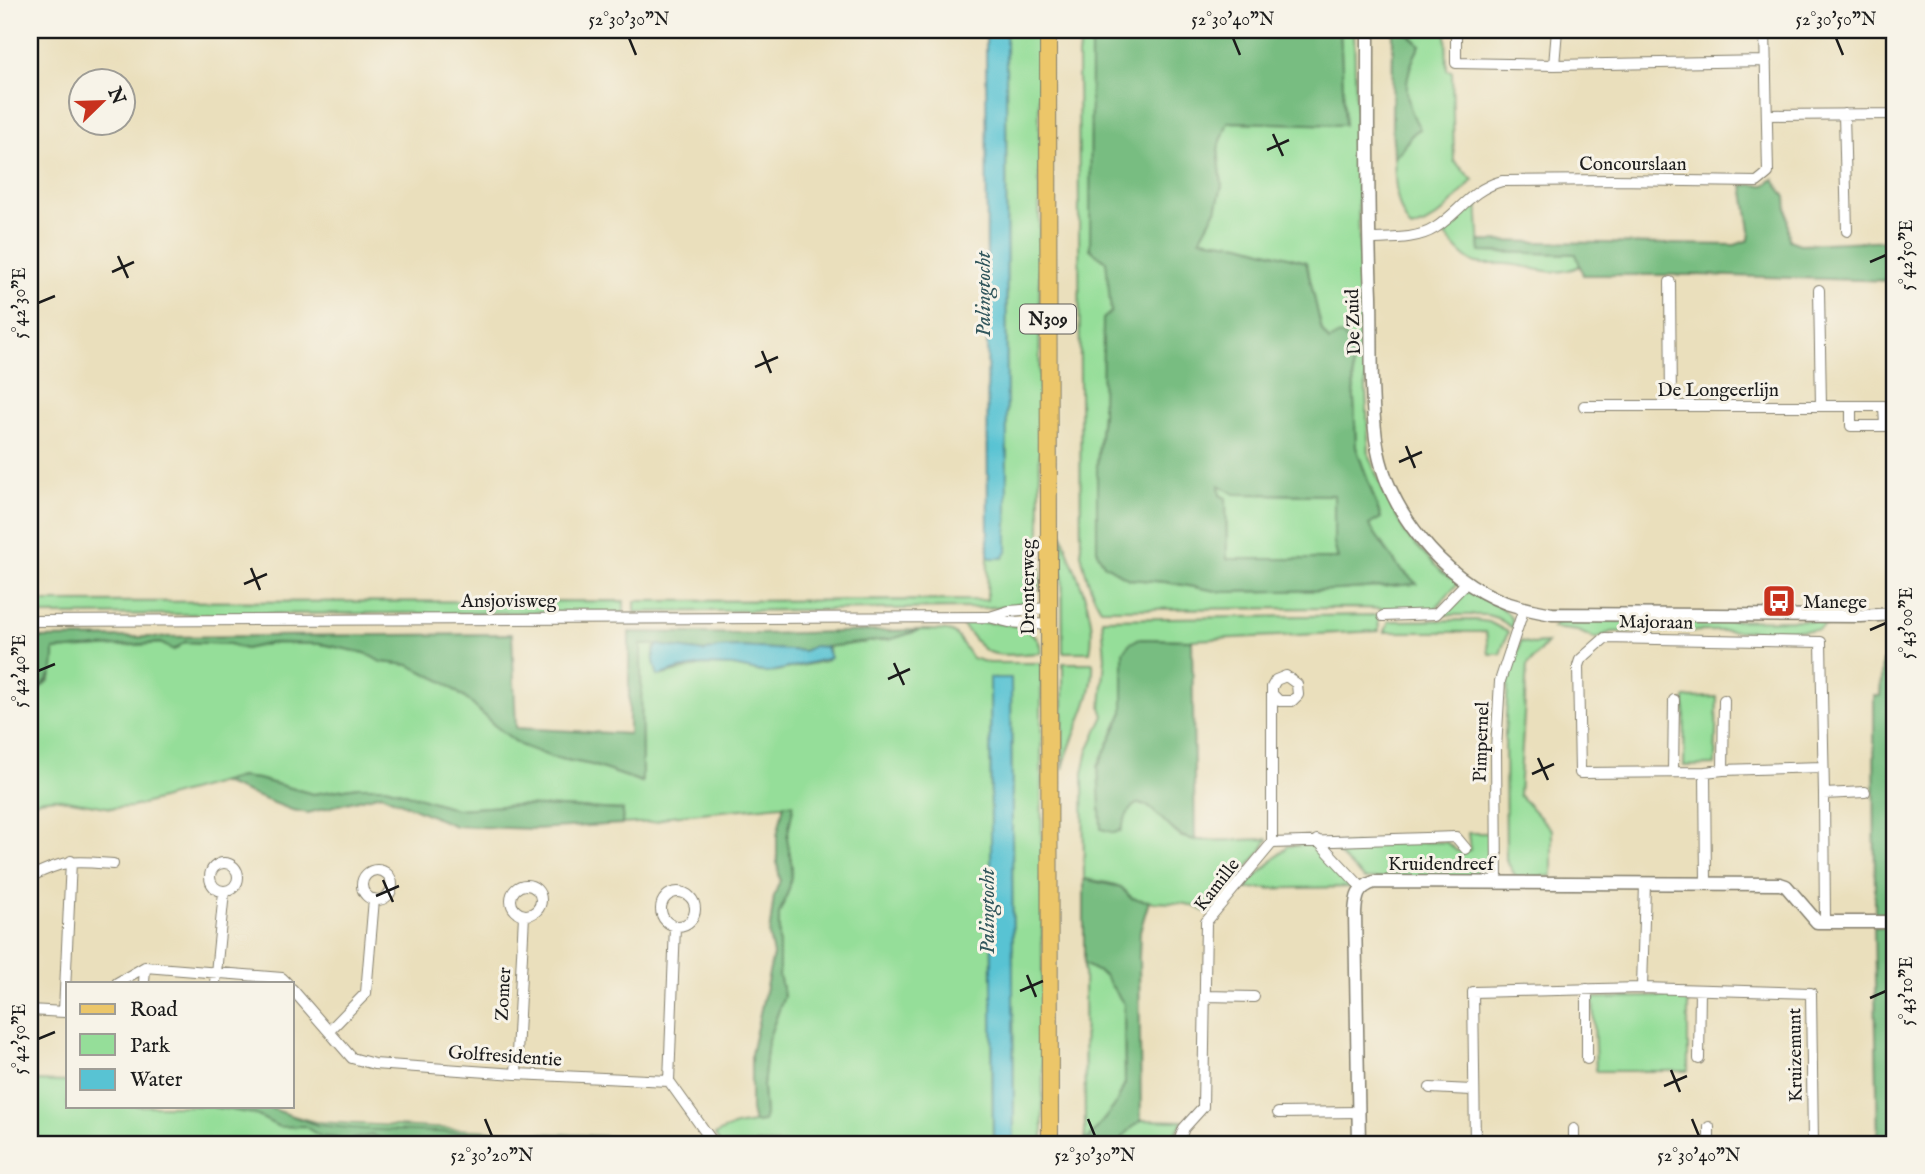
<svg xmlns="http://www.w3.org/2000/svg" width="1925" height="1174" viewBox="0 0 1925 1174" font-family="'IM FELL English',serif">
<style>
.green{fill:#95de99;stroke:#587d5a;stroke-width:2}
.forest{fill:#78bd81;stroke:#4a6c4e;stroke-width:2;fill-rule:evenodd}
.water{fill:#58c3d3;stroke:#3a7078;stroke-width:2}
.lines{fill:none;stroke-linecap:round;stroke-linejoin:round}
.minor-casing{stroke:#837e6c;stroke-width:12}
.tertiary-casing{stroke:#837e6c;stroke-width:15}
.primary-casing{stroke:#837e6c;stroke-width:18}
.minor{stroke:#fff;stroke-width:10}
.tertiary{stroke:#fff;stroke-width:12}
.primary{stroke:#ecc669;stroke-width:16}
.ticks{fill:none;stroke:#1c1c1c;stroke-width:2.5}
.labels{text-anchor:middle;stroke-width:6;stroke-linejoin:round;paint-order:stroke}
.shield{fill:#f7f3e8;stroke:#5e5c59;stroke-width:2}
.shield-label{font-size:18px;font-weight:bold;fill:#1c1c1c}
.street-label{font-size:19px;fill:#1c1c1c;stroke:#f7f3e8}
.poi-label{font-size:19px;fill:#1c1c1c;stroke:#f7f3e8;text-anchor:start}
.water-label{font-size:21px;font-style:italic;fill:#31565c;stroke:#f7f3e8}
.neatline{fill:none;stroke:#1c1c1c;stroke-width:2.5}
.ticks-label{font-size:18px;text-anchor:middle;fill:#1c1c1c}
</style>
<rect width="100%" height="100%" fill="#f7f3e8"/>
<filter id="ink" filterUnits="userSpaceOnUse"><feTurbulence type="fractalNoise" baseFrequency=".0143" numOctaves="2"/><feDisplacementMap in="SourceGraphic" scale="14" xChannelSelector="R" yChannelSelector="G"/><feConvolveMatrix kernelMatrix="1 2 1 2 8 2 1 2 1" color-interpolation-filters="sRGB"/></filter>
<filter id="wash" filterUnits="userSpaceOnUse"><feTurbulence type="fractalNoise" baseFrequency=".00686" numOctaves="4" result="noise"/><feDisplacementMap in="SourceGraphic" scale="28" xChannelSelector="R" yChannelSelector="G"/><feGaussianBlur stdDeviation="1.57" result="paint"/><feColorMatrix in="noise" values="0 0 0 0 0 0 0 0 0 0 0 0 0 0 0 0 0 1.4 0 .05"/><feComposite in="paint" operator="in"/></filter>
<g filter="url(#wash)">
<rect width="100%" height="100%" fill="#eadfbc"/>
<path class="green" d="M1006 30H1039L1040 562C1040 568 1041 578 1040 584 1033 610 995 607 974 608L635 612V601L987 600 988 555 992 558 1007 552Z
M1075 30H1094L1091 45 1111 312 1097 465V552L1104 564 1129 579 1165 582 1223 592 1339 590 1416 584 1398 566 1368 525 1381 517 1356 447 1352 348 1345 337 1329 341 1322 331 1306 262 1241 244 1200 239 1216 210 1222 186 1218 149 1228 122 1345 125 1340 30H1354L1359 236 1369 456 1385 495 1407 536 1443 573 1459 582 1434 610 1355 608 1101 609C1090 592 1085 572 1081 553L1078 55 1081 37Z
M1393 30H1446L1447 70 1452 71 1454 161 1473 180C1455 199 1437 224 1411 229 1395 207 1395 184 1394 157 1421 140 1405 111 1406 86 1407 71 1413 58 1420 45L1409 34Z
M1477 198 1480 252 1577 254 1580 266C1551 279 1535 266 1506 264 1496 263 1483 266 1473 262 1461 256 1451 242 1442 232Z
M1219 485 1235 494 1335 495 1334 543 1338 559H1227L1226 499 1220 495Z
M1062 534C1073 572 1099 612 1090 652H1063Z
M30 574 33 592 42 602 624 601V612L40 615 30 608Z
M1468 591C1483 601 1514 606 1513 628L1497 618 1487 615H1445V610L1461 594Z
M1378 615 1379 631 1192 640 1138 639 1123 652V712L1098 766 1121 830C1124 822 1126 805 1137 804 1154 802 1167 828 1180 836 1195 844 1249 839 1268 839L1260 853 1206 913C1184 896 1159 907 1135 899 1128 897 1128 892 1122 888 1114 882 1095 881 1084 879L1083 773 1088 750 1104 716 1101 707 1105 658 1102 619Z
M1560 619 1625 621 1832 620 1818 630 1611 632 1595 639 1578 631 1552 628Z
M1475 620 1489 622 1508 632 1500 654H1489L1486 632H1385L1389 621Z
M959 622C985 624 1041 617 1041 653 1024 653 993 660 981 647 973 639 968 630 959 622Z
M920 630C959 630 951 628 972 658L989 663H1041L1043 1144H1014L1011 678H990L993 1144H720L715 1135C730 1125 745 1124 763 1122L765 1114 763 1087 768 1040 784 996 779 975V914L789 889 792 867 787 838 792 804 670 816 656 822 622 824 623 810 519 805 456 809 386 787H358L313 794 258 779 240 777 132 807 112 808 54 798 39 800 30 805V767L38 751 36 728 30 724V696L50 680 53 650 185 642 230 644 245 649 272 643 321 644 365 653 381 662 409 665 444 682 470 702 494 725 551 757 592 765 642 782 640 644 658 645 654 649 659 676 703 665 733 666 767 673 826 661 829 652 826 647 892 639Z
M1521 641 1532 644 1547 643 1527 666 1519 795 1552 830V876L1516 877 1506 860 1505 733 1508 682Z
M1063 663H1093C1095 701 1071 733 1063 769Z
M1717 697 1715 765 1684 766 1685 698Z
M1468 833H1491L1492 857 1483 877 1364 879 1329 845 1446 842 1457 851 1470 850Z
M1310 845 1355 887 1243 889 1288 846Z
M1084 964 1104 975 1124 1004 1125 1083 1116 1104 1085 1143Z
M1688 996V1071H1596L1593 998Z
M30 1081 68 1082V1106H257L315 1122 708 1142 709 1144H30Z
M1141 1120 1183 1121 1175 1134 1173 1144H1122V1137Z"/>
<path class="forest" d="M1094 30H1340L1345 125 1228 122 1218 149 1222 186 1216 210 1200 239 1241 244 1306 262 1322 331 1329 341 1339 335 1345 337 1352 348 1356 447 1381 518 1369 525 1398 566 1417 584 1339 590 1223 592 1165 582 1129 579 1104 564 1097 552V465L1102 416 1103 319 1111 312 1106 261 1090 249 1091 45ZM1219 485 1235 494 1334 495V543L1338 559H1227L1226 498 1220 495Z
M1393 30 1409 34 1420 45C1403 76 1402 98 1420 129 1406 136 1406 149 1394 157L1392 126Z
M1774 179 1786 197 1789 240 1800 244 1895 240V395L1894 281 1696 275H1583L1576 254 1480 252 1479 241 1735 245 1749 240 1750 230 1743 185H1765Z
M920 630 892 639 826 647 814 646 805 651 742 647 718 648 704 652 658 645H641L642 782 592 765 551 757 520 745 494 725 470 702 444 682 409 665 381 662 365 653 321 644 272 643 245 649 230 644 185 642 174 650 160 643 54 650C55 676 50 679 30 696V638L512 634 516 728 629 734V632L761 634Z
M1138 639 1192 640 1195 840C1189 838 1184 838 1179 834 1153 817 1138 777 1121 830L1115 833 1101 829 1098 766 1123 712V652L1129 644Z
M1882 661H1895V914H1875L1874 696H1880Z
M240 777 258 779 313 794 358 787H386L456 809 519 805 623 810 622 824 534 829 455 826 381 794 308 813 292 810 222 783Z
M784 804H793V808L787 838 792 867 789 889 779 914V975L784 996 768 1040 763 1087 765 1114 763 1122 754 1123 751 1110V1054L773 955 769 935 774 896 780 880 777 862V836Z
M1084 879 1121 887 1131 898 1149 901 1140 931 1139 957 1141 1120 1122 1137V1144H1085L1116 1104 1125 1083 1124 1004 1104 975 1084 964Z
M1874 927H1895V1144H1878Z
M206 1106H265L317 1125 364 1129 703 1142 704 1144H420C404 1142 386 1144 373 1135L346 1141 334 1138 321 1137 304 1126 279 1127 254 1114Z"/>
<path class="water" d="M986 30H1006L1007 552 1003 558H991L988 555Z
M658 645 704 652 718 648 742 647 804 651 814 646 826 647 830 658 767 673 733 666 703 665 679 669 658 676C655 666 650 654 658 645Z
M990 678H1011L1014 1144H993Z"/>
</g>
<g filter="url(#ink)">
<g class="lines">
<defs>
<path id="minor" d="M1456 30V63L1554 65 1766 61
M1554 65 1557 30
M1844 114 1847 231
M1767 115 1894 114 1893 30
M1370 239C1391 238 1416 240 1435 228 1460 212 1470 190 1502 181L1614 180 1757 182 1768 173 1765 30
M1670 282 1671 406
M1819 290 1821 406
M1584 406H1884L1885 426H1851V406
M1383 616 1436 614 1467 582
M990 617 1009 611 1048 608
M30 621 989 617 1009 622 1048 625
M1823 767 1723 770 1705 772 1580 773 1578 666 1580 660 1605 638 1821 642 1824 794 1865 792
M1723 770 1724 700
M1673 772 1674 700
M1705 772 1706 883
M1824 794 1825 923
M1317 840 1362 888
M1272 843V687L1276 680 1286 676 1297 684 1298 695 1292 701H1279L1272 694
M210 877a14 14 0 1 1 28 0a14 14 0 1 1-28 0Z
M362 885a15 15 0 1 1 30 0a15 15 0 1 1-30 0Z
M30 877C66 859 73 861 113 864
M1497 882 1496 749 1500 681 1524 608
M511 900a15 15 0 1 1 30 0a15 15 0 1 1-30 0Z
M661 909a17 17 0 1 1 34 0a17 17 0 1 1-34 0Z
M117 983 145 967 282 978 287 983
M144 983 145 967
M215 983 224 892
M1642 988 1645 884
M292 989 352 1058 374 1064 516 1074 669 1081 714 1144
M1205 996 1254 997
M30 1010 64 1012 68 1010
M64 1012 71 861
M329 1031 366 993 374 899
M1587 1059V989
M1699 1059 1700 990
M516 1074 524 915
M669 1081 675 926
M1430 1088 1472 1090
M1278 1113 1359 1112
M1709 1127V1144
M1574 1129V1144
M1178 1144 1184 1128 1203 1107 1206 922 1272 843 1456 837 1466 849
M1475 1144 1473 992 1642 988 1811 993 1813 1144"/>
<path id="tertiary" d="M1368 30C1368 118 1367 207 1371 295 1372 343 1370 391 1376 439 1385 508 1441 578 1506 603 1521 608 1537 611 1552 614L1861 616 1895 614
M1359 1144 1355 913C1356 897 1357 888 1374 882L1780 884 1786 886 1817 922H1895"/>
<path id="primary" d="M1048 30 1050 1144"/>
</defs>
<use href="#minor" class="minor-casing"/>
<use href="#tertiary" class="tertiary-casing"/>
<use href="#primary" class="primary-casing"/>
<use href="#minor" class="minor"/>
<use href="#tertiary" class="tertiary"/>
<use href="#primary" class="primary"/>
</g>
</g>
<path class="ticks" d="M629 38 636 55M1233 38 1240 55M1836 38 1843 55M1273 134 1283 156M1267 150 1289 140M118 256 128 278M1870 262 1886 255M112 272 134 262M38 303 55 296M762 351 771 373M755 367 778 357M1406 446 1415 468M1399 462 1422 452M251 568 260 590M244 584 267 574M1870 630 1886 623M894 663 904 685M38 671 55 664M888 679 910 669M1538 758 1548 780M1532 774 1554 764M383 880 393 902M376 896 399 886M1027 975 1036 997M1020 991 1043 981M1870 998 1886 991M38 1039 55 1032M1671 1070 1680 1092M1664 1086 1687 1076M485 1119 492 1136M1088 1119 1095 1136M1692 1119 1699 1136"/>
<defs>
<symbol id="bus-square" viewBox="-11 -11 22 22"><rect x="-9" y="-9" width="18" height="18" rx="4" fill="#c8321e" stroke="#f7f3e8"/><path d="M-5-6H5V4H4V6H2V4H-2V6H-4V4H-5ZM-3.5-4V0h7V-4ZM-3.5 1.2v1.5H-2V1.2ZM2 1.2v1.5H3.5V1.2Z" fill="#fff"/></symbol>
</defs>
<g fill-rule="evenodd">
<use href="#bus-square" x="1760" y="582" width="38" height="38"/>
</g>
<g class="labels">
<rect class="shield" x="1020" y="304.5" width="56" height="29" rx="5"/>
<g class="shield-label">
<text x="1048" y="325">N309</text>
</g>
<g class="street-label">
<text x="1633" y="170">Concourslaan</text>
<text transform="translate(1352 322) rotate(-92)" y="7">De Zuid</text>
<text x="1718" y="396">De Longeerlijn</text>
<text transform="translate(1027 587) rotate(-90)" y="7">Dronterweg</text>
<text x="509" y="607">Ansjovisweg</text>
<text transform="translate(1656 621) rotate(1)" y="7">Majoraan</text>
<text transform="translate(1480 742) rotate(-88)" y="7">Pimpernel</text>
<text x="1441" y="870">Kruidendreef</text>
<text transform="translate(1216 884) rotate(-52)" y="7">Kamille</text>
<text transform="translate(502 994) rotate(-87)" y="7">Zomer</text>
<text transform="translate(505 1055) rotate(4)" y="7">Golfresidentie</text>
<text transform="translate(1794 1055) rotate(-91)" y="7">Kruizemunt</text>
</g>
<g class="poi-label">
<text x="1803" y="608">Manege</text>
</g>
<g class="water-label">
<text transform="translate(983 294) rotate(-90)" y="7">Palingtocht</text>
<text transform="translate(987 911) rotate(-90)" y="7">Palingtocht</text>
</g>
</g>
<rect width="1925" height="1174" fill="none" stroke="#f7f3e8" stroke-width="77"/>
<rect x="66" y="982" width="228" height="126" fill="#f7f3e8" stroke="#9f9d96" stroke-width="2"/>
<rect x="80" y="1004" width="35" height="10" fill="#ecc669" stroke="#9f9d96" stroke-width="2"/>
<text x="130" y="1016" font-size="21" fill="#1c1c1c">Road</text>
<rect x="80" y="1034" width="35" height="21" fill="#95de99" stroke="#9f9d96" stroke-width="2"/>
<text x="130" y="1052" font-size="21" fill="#1c1c1c">Park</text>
<rect x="80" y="1069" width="35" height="21" fill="#58c3d3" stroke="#9f9d96" stroke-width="2"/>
<text x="130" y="1086" font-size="21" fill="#1c1c1c">Water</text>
<g transform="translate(102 102) rotate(67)"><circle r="33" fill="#f7f3e8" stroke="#9f9d96" stroke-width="2"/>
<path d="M0-5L12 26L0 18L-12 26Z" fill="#c8321e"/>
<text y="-10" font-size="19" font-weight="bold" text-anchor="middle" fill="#1c1c1c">N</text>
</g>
<rect x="38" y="38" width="1848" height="1098" class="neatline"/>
<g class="ticks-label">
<text x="629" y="25">52°30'30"N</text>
<text x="1233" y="25">52°30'40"N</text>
<text x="1836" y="25">52°30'50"N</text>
<text transform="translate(1906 255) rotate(-90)" y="6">5°42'50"E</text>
<text transform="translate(19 303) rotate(-90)" y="6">5°42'30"E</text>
<text transform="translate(1906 623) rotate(-90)" y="6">5°43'00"E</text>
<text transform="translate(19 671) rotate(-90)" y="6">5°42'40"E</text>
<text transform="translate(1906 991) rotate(-90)" y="6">5°43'10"E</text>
<text transform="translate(19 1039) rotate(-90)" y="6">5°42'50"E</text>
<text x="492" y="1161">52°30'20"N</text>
<text x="1095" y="1161">52°30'30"N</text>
<text x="1699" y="1161">52°30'40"N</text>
</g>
</svg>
